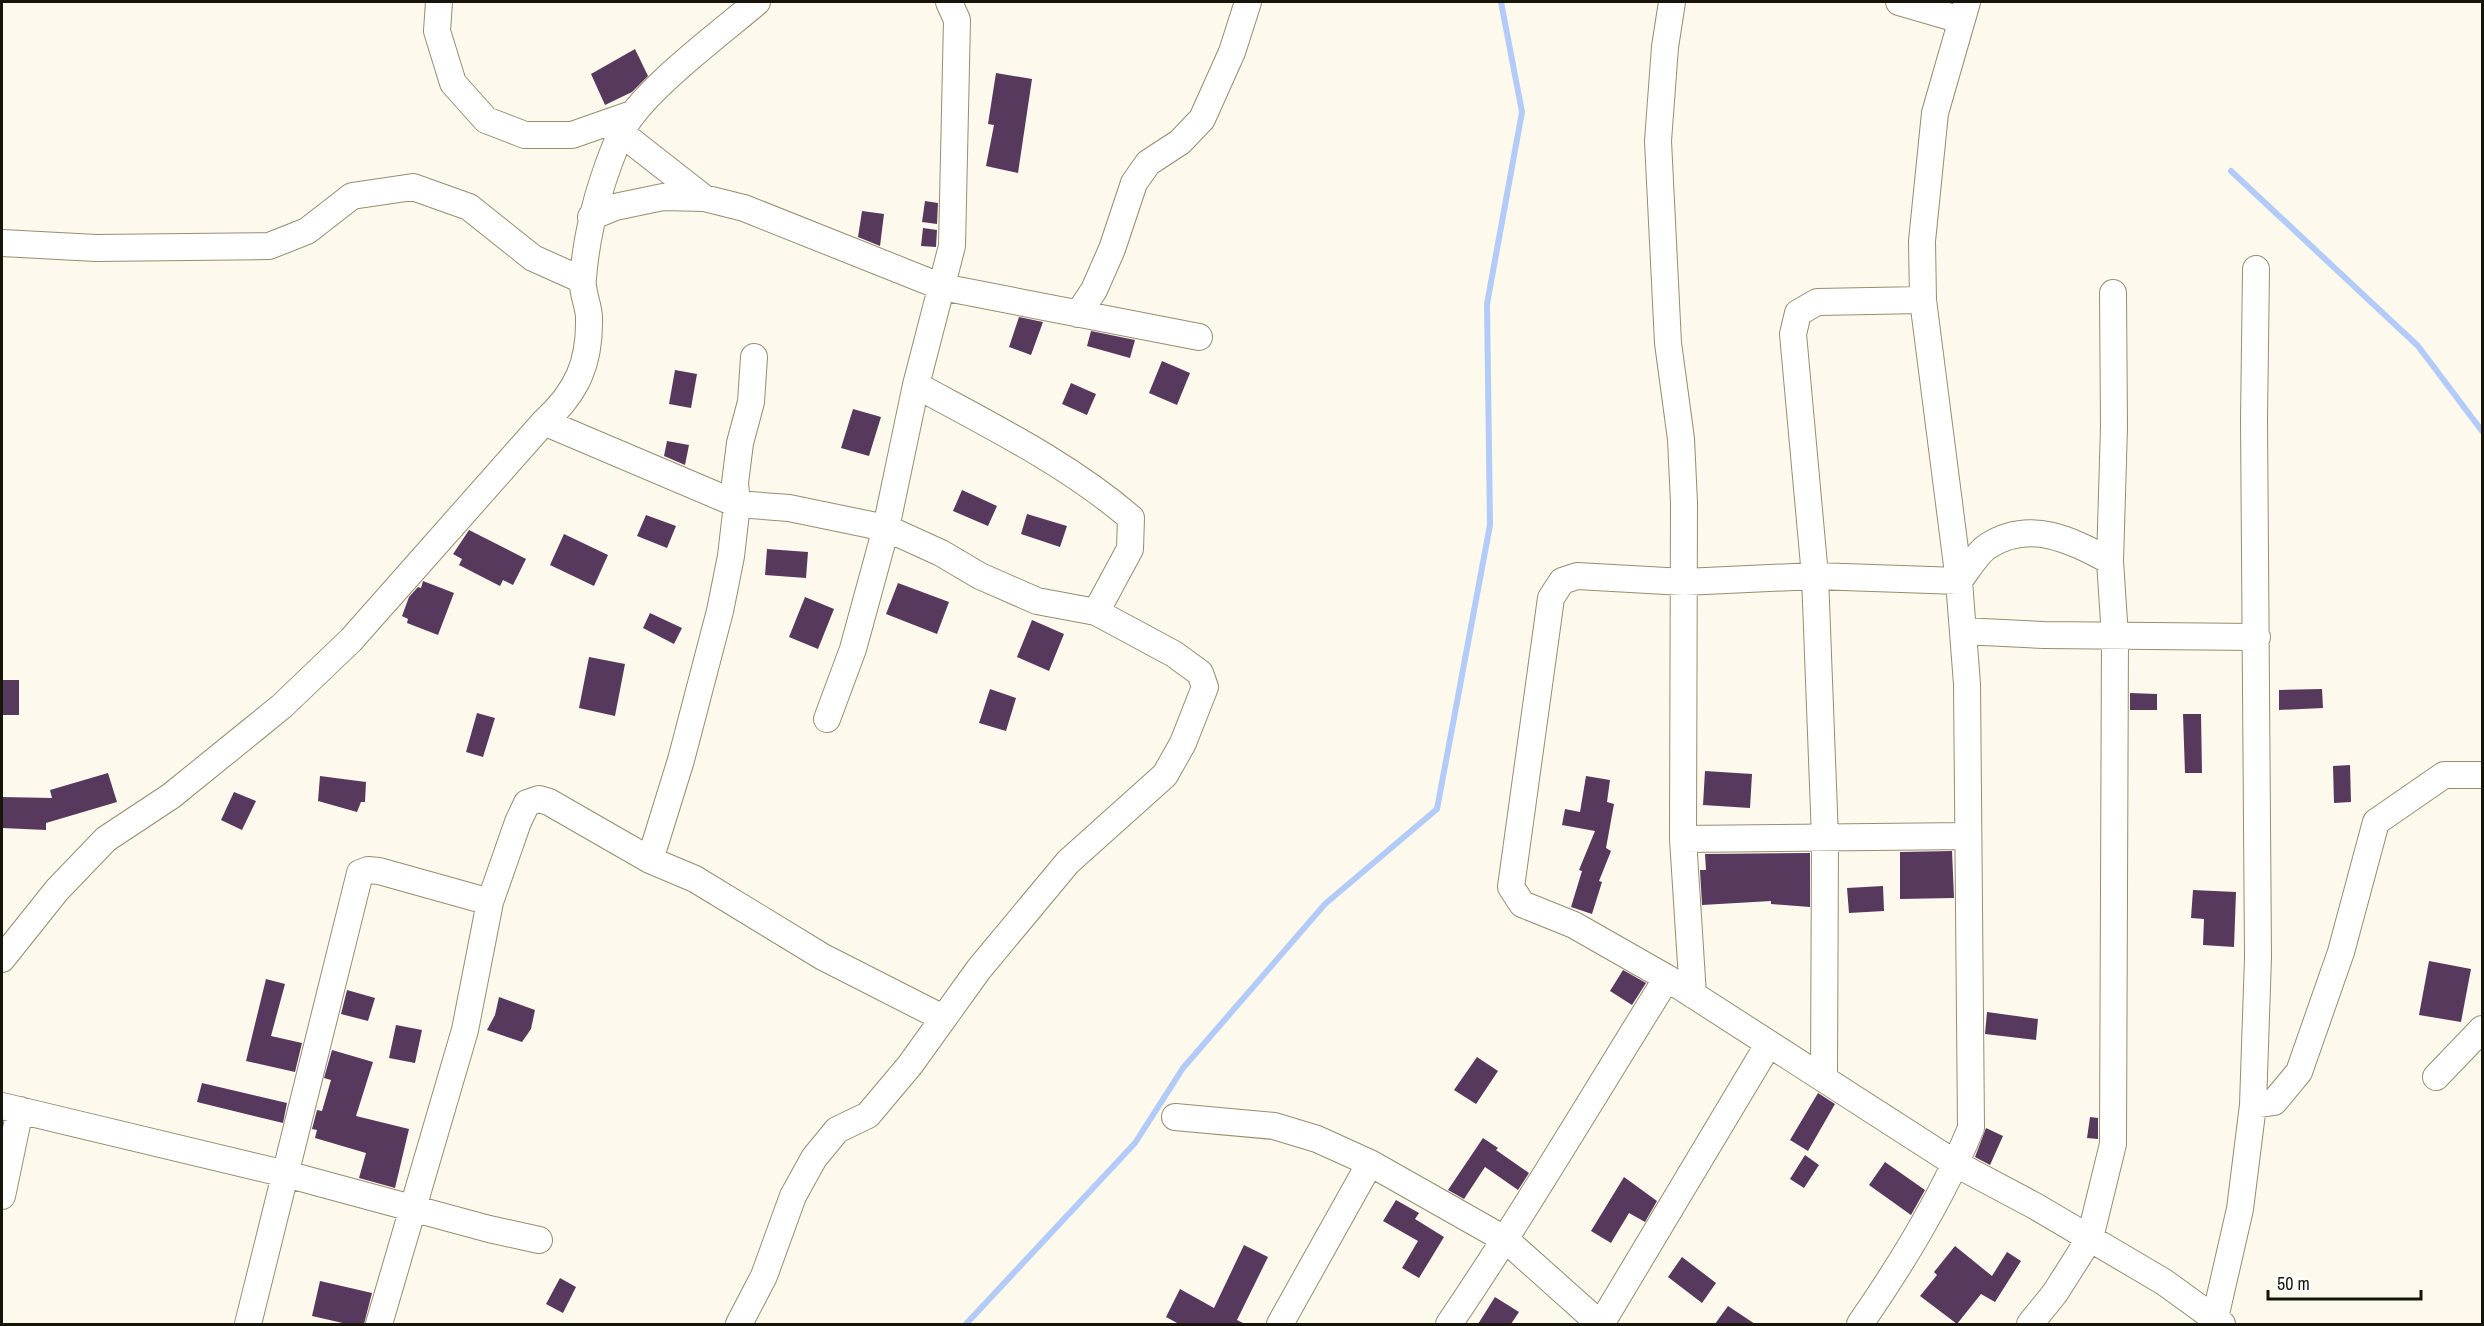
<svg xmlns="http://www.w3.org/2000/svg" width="2484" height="1326" viewBox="0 0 2484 1326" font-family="'Archivo Narrow',sans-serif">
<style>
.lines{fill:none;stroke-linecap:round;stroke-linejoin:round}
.stream{stroke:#b3cbf9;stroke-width:6}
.building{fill:#57395e}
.minor-casing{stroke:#968d71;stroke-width:28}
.minor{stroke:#fff;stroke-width:26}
</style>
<rect width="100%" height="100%" fill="#fdf9ed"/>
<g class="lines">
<path class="stream" d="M2231 171 2418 346 2482 431
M966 1324 1135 1143 1183 1068 1325 904 1437 809 1490 525 1487 304 1522 112 1501 2"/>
</g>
<path class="building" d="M635 49 648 76 632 92 605 105 591 74Z
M996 73 1032 79 1018 173 986 166 994 125 988 124Z
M925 201 938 203 937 224 922 222Z
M862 211 884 214 880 246 858 237Z
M923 228 937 230 936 247 921 246Z
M1019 317 1043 322 1031 355 1009 347Z
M1091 331 1135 340 1130 358 1087 346Z
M1162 361 1190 373 1177 405 1149 393Z
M675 370 697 374 691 408 669 404Z
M1071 383 1096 394 1087 415 1062 404Z
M853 409 881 417 869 456 841 448Z
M667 441 689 445 685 465 664 456Z
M962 490 997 506 988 526 953 511Z
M1027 514 1067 526 1060 547 1021 534Z
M646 515 676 526 667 548 637 536Z
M469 530 526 559 513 585 503 580 500 586 459 565 462 559 453 554Z
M564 534 608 555 594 586 550 565Z
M767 549 808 552 806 578 765 575Z
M423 581 454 593 438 635 407 623 408 619 402 616 409 597 418 587 421 588Z
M898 583 949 602 937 634 886 614Z
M805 597 834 609 818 649 789 637Z
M650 613 682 628 674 644 643 628Z
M1032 620 1064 634 1049 671 1017 657Z
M589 657 625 664 615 716 579 708Z
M2 680H19V715H2Z
M990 689 1016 698 1006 731 979 723Z
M2322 689 2323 708 2279 710V690Z
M2130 693 2157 694V710H2130Z
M477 713 495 718 483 757 466 752Z
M2183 714H2201L2202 773H2185Z
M2350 765 2351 802 2334 803 2333 766Z
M1705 771 1752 774 1750 808 1703 805Z
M108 773 117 802 46 823V830L2 828V797L52 798 50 790Z
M320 776 366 782 365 802H361L357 812 318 801Z
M1586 776 1610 780 1607 802 1614 804 1606 848 1611 851 1599 881 1602 882 1592 914 1571 907 1582 871 1579 870 1595 831 1562 825 1565 809 1580 812Z
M234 792 256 801 242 830 221 820Z
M1952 851 1954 898 1900 899V852Z
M1810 853V907L1771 904V901L1702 905 1700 870H1706L1705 854Z
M1883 886 1884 911 1849 913 1847 888Z
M2193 890 2236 892 2234 947 2203 945 2204 919 2191 918Z
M2429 961 2471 969 2461 1022 2419 1015Z
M1623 970 1646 983 1632 1005 1610 991Z
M266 979 285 984 271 1036 302 1043 295 1072 246 1061Z
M347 990 375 998 368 1021 341 1014Z
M499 997 535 1010 531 1029 522 1042 487 1030 495 1015Z
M1987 1012 2038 1019 2036 1040 1985 1034Z
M396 1025 422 1030 415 1063 389 1058Z
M332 1050 373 1062 356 1116 409 1129 395 1188 359 1178 366 1153 315 1138 317 1130 312 1129 317 1110 322 1111 331 1080 324 1078Z
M1477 1057 1498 1071 1476 1104 1454 1090Z
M202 1083 287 1103 283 1123 197 1102Z
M1818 1093 1835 1104 1808 1151 1790 1140Z
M2090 1117 2098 1118V1139L2087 1138Z
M1986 1128 2003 1136 1990 1165 1975 1157Z
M1483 1138 1498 1148 1496 1150 1529 1173 1518 1190 1485 1167 1464 1199 1448 1190Z
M1805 1155 1819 1165 1804 1188 1790 1179Z
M1885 1162 1925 1190 1911 1215 1869 1185Z
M1624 1177 1657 1201 1645 1222 1629 1213 1611 1243 1591 1231Z
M1396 1200 1419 1213 1415 1219 1444 1237 1419 1278 1402 1268 1418 1241 1383 1221Z
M1244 1245 1268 1257 1237 1320 1245 1324H1179L1166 1317 1180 1289 1214 1308Z
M1955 1246 1992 1276 2007 1252 2021 1261 1995 1302 1981 1294 1957 1324 1920 1296 1937 1275 1934 1272Z
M1682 1257 1716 1283 1702 1303 1668 1277Z
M560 1278 576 1287 563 1313 546 1304Z
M320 1281 372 1293 364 1324H347L312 1316Z
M1495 1297 1519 1312 1511 1324H1478Z
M1728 1306 1755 1324H1715Z"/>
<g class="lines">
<defs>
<path id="minor" d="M439 2 437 31 453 83 486 120 525 135H572L632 114
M1672 2 1665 47 1658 141 1668 343 1681 439 1684 503 1683 839 1693 995
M1899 2 1961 20
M621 133 704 198
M591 217 615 207 663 197 704 198 744 208 942 287 1199 337
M2 243 96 248 269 246 307 231 352 196 413 187 469 207 533 258 582 280
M1078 314 1094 290 1112 249 1134 183 1148 163 1180 142 1202 119 1232 52 1248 2
M916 385C989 425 1067 463 1131 518L1130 549 1096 612
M544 422 737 504 789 508 886 528 941 553 980 576 1037 601 1096 612 1174 654 1200 673 1205 687 1183 743 1165 775 1068 862 979 969 910 1065 868 1115 837 1130 814 1158 793 1196 764 1276 739 1324
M2110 561C2071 540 2030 519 1988 546 1977 553 1967 571 1959 581L1815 576 1684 582 1577 576 1562 581 1551 598 1511 887 1522 904 1574 925 1667 978 1956 1164 2035 1206 2164 1282 2222 1324
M1963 631 2044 635 2257 637
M827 719 853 649 886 528 916 385 952 246 957 20 949 2
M1683 839 1967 836
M650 860 681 760 720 611 731 556 737 504 735 483 740 443 751 402 754 357
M2 959 57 890 106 839 171 796 255 728 282 706 351 640 544 422C577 392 590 363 589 318 589 305 581 291 583 278 587 228 601 179 621 133 639 93 722 32 757 2
M2436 1077 2482 1029
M1824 1079 1825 838 1815 576 1793 334 1798 313 1817 302 1923 300
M2253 1105 2274 1102 2299 1072 2341 952 2376 822 2444 775H2482
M2 1106 286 1174 489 1229 539 1240
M1175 1117 1274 1126 1317 1139 1370 1163 1506 1240 1600 1324
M2 1196 20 1110
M248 1324 360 873 368 870 379 871 490 902
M379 1324 465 1030 490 902 518 822 527 803 539 799 549 802 650 860 695 879 823 957 943 1018
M1280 1324 1370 1163
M1449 1324C1525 1212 1595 1093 1667 978
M1601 1324 1768 1045
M1860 1324C1903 1262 1942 1198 1971 1128L1967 684 1959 581 1923 300 1922 241 1935 113 1967 2
M2030 1324 2055 1293 2090 1238 2113 1144 2115 637 2110 561 2114 427 2113 293
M2210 1324 2215 1318 2240 1209 2253 1105 2258 957 2254 420 2256 269"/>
</defs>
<use href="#minor" class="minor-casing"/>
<use href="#minor" class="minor"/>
</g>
<rect width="2484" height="1326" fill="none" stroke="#171409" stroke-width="6"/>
<path d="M2268 1290v9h153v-9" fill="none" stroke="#171409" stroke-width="3"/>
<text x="2277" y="1290" font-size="18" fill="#171409" stroke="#ffffff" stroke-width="4.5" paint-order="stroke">50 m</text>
</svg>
